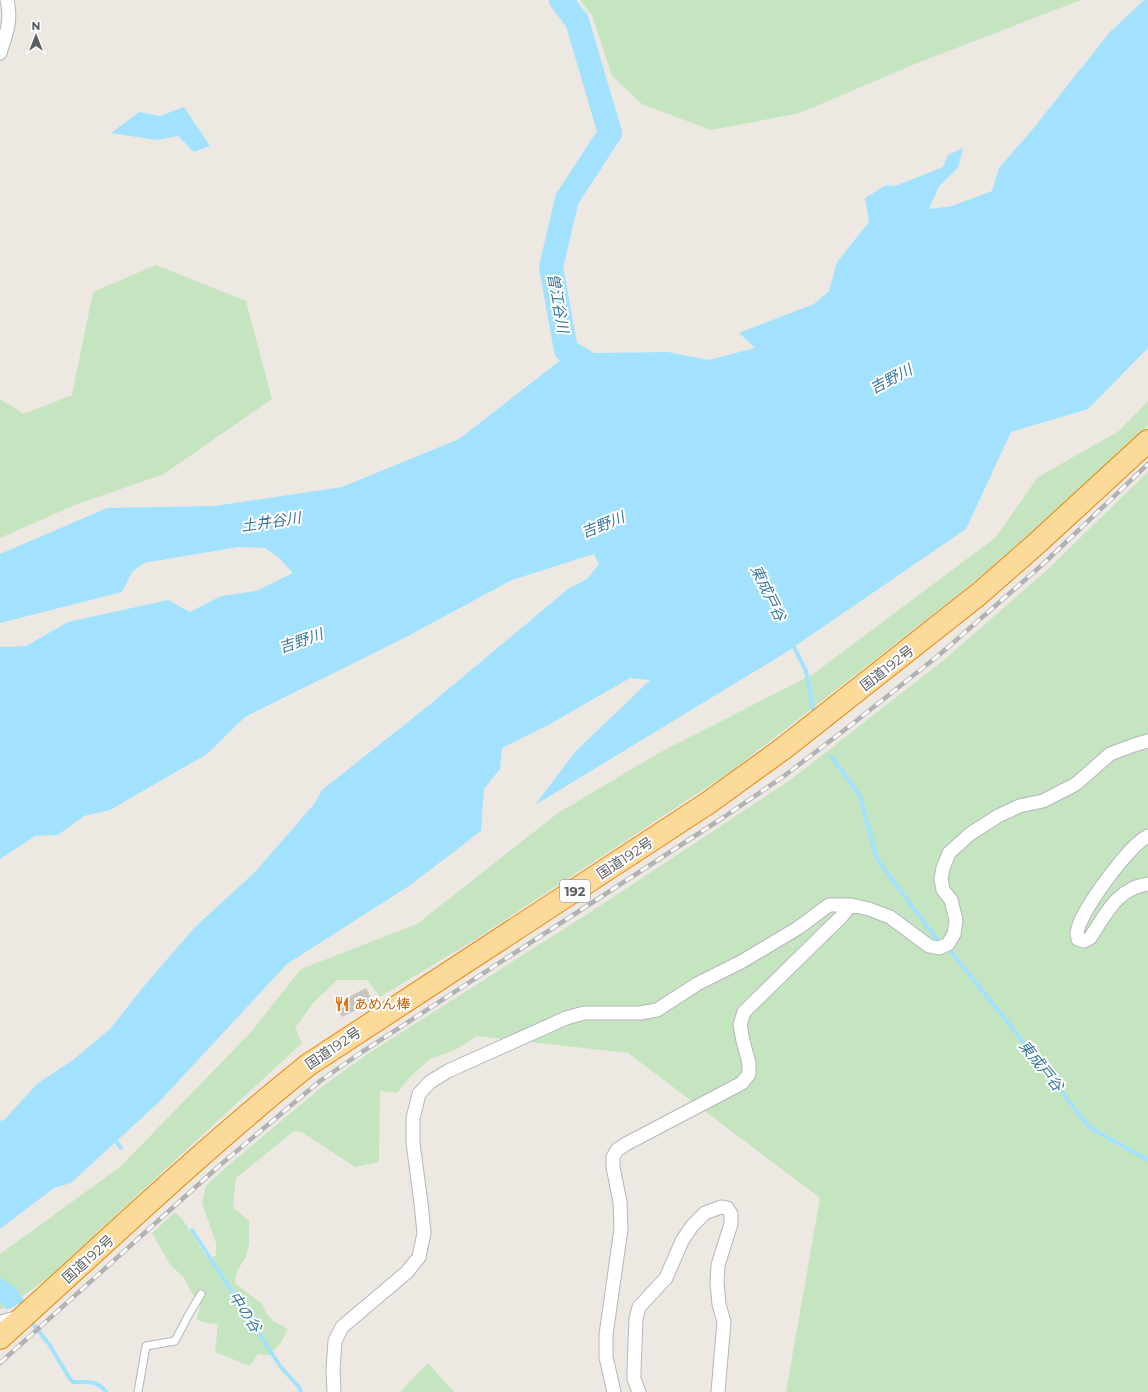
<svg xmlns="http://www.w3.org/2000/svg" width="1148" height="1392" viewBox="0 0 1148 1392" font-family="Montserrat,'Noto Sans JP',sans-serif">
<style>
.green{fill:#c4e5bf}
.water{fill:#a2e2fe}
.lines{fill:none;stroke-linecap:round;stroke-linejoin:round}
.stream{stroke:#a2e2fe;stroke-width:4}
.river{stroke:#a2e2fe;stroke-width:24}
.building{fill:#c8c4bf}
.service-casing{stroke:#b3b6ba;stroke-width:9}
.minor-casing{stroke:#b3b6ba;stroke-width:15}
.trunk-casing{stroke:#ec8303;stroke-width:24}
.service{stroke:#fff;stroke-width:7}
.minor{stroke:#fff;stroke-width:13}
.trunk{stroke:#fcda99;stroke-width:22}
.rail-casing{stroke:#b1b2b3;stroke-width:4.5}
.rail{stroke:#fff;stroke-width:3;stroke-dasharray:9;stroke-linecap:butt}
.labels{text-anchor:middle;stroke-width:4;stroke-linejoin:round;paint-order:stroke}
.shield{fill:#fff;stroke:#8c8f92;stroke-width:1}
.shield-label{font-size:13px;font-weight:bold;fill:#5b5f63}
.street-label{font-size:14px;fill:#5b5f63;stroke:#fff}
.food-label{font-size:14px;fill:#c56008;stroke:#fff;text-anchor:start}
.water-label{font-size:15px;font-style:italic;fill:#3a789e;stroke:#fff}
</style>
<rect width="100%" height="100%" fill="#ede9e2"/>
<path class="green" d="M580 0H1081L915 64 800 113 711 130 642 104 612 76 592 15Z
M156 265 246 301 272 399 164 474 75 505 0 538V399L24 414 72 395 93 292Z
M1148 401V425L1077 495 953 599 730 772 476 939 380 997 367 980H337L313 1003 295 1028 302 1043 49 1277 6 1308 0 1309V1254L120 1167 251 1032 301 969 417 924 558 813 657 754 813 674 995 538 1038 477 1119 431Z
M1148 472V1392H786L820 1198 628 1053 477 1036 455 1050 430 1059 410 1077 397 1093 380 1091 379 1162 355 1167 302 1132 294 1131 236 1178 233 1207 249 1221V1244L246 1257 237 1271 235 1283 262 1304 267 1314 273 1321 288 1329 280 1344 269 1355 258 1354 250 1366 215 1352 218 1324 207 1323 197 1320 200 1306 194 1297 184 1278 169 1263 152 1233 175 1212 183 1220 207 1258 216 1256V1243L202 1203 206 1186 224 1169 323 1086 366 1055 589 913 789 781 944 660 1047 570Z
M428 1363 454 1392H400Z"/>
<path class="water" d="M1144 0H1148V348L1088 409 1011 432 966 529 785 653 535 805 575 752 650 680 630 678 550 724 502 748 500 769 484 789 481 831 409 886 287 964 159 1102 71 1183 54 1188 0 1229V1121L4 1120 38 1083 73 1060 110 1029 144 986 195 927 256 871 314 804 322 790 428 706 568 589 587 579 599 564 594 554 512 580 406 637 245 717 207 754 110 810 84 816 58 835 35 836 0 859V647L26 646 68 622 168 600 190 612 221 596 256 591 293 573 278 557 265 548 238 547 144 563 132 572 122 592 0 623V554L107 508 215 506 342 487 459 439 562 359 612 384 618 373 594 353 668 352 709 360 755 348 739 333 814 304 829 291 837 262 869 222 865 198 886 185 895 186 943 167 948 155 963 148 958 168 939 186 929 209 952 206 992 191 999 168 1032 130 1110 32Z
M184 107 210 146 194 152 178 136 157 140 111 133 139 112 160 116Z
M0 1277 15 1287 25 1301 7 1310 0 1302Z"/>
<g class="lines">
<path class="stream" d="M792 643 806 671 813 709
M831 756 860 796 877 859 938 941
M951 952 1002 1015 1089 1127 1148 1160
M113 1137 121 1148
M192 1230 280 1366 299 1387 301 1392
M33 1324 49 1344 70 1379 73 1382C86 1382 98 1380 106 1392"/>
<path class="river" d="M561 0 577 21 610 133 567 199 551 267 566 350 643 396"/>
</g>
<path class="building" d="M366 988 373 1002 342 1017 335 1004Z"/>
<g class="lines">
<defs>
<path id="service" d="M0 1319 15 1315
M138 1392 146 1346 175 1341 188 1316 201 1294"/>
<path id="minor" d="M0 53C6 34 12 21 7 0
M1148 836C1129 845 1079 913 1077 933 1077 935 1078 937 1078 939L1084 941 1090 938C1106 914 1116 889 1148 884
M334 1392 333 1370 335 1341 342 1327 407 1272 419 1257 424 1233 421 1203 413 1143V1118L419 1094 430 1082 448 1071 566 1018 584 1013H640L657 1010 697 984 741 962 798 928 829 905H851L869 909 890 917 929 946 939 948 948 944 954 934 956 920 951 900 943 890 941 879 943 868 949 853 970 834 998 816 1019 806 1043 801 1076 784 1110 754 1134 745 1148 741
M614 1392 606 1357V1335L621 1229 620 1202 613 1167V1157L617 1150 626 1144 742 1083 749 1074V1063L743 1041 740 1025 744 1012 842 916 851 905
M639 1392 634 1379V1370L636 1319 639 1307 666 1278 682 1241 692 1226 705 1213 721 1207 727 1208 731 1214V1224L718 1265 717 1283 719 1304 724 1322 718 1392"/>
<path id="trunk" d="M0 1338C102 1246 201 1151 308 1065L708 803 784 748 979 594 1035 545 1148 441"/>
</defs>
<use href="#service" class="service-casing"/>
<use href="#minor" class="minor-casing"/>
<use href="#trunk" class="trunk-casing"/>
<use href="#service" class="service"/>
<use href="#minor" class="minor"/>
<use href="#trunk" class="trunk"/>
<defs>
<path id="rail" d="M0 1363 219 1166 320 1081 362 1052 724 817 784 776 851 725 939 655 1042 565 1148 464"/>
</defs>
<use href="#rail" class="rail-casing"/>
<use href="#rail" class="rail"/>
</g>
<defs>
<symbol id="restaurant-bare" viewBox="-9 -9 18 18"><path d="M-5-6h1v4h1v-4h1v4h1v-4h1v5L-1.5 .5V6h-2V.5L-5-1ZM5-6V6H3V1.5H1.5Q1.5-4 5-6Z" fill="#e8710a" stroke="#fff" stroke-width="2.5" paint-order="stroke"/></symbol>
</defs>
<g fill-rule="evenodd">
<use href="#restaurant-bare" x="331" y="993" width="22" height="22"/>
</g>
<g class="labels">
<rect class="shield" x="560" y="880" width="30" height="22" rx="3"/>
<g class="shield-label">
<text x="575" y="896">192</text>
</g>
<g class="street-label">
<text transform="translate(887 668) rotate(-38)" y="5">国道192号</text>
<text transform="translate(625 858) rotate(-33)" y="5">国道192号</text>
<text transform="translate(333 1048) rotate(-34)" y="5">国道192号</text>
<text transform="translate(88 1259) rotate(-42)" y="5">国道192号</text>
</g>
<g class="food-label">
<text x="354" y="1009">あめん棒</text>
</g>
<g class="water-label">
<text transform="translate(558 303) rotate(80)" y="5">曽江谷川</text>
<text transform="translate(891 379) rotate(-28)" y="5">吉野川</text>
<text transform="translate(271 522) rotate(-8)" y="5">土井谷川</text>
<text transform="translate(603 525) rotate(-22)" y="5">吉野川</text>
<text transform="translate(768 593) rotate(64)" y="5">東成戸谷</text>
<text transform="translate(301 641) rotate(-19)" y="5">吉野川</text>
<text transform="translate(1041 1066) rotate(51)" y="5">東成戸谷</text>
<text transform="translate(245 1312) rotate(57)" y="5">中の谷</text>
</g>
</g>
<g transform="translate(36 36)" stroke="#ffffff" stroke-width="3" paint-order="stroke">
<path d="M0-3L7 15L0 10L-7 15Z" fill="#5b5f63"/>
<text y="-6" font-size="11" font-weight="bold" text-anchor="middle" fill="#5b5f63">N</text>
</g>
</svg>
